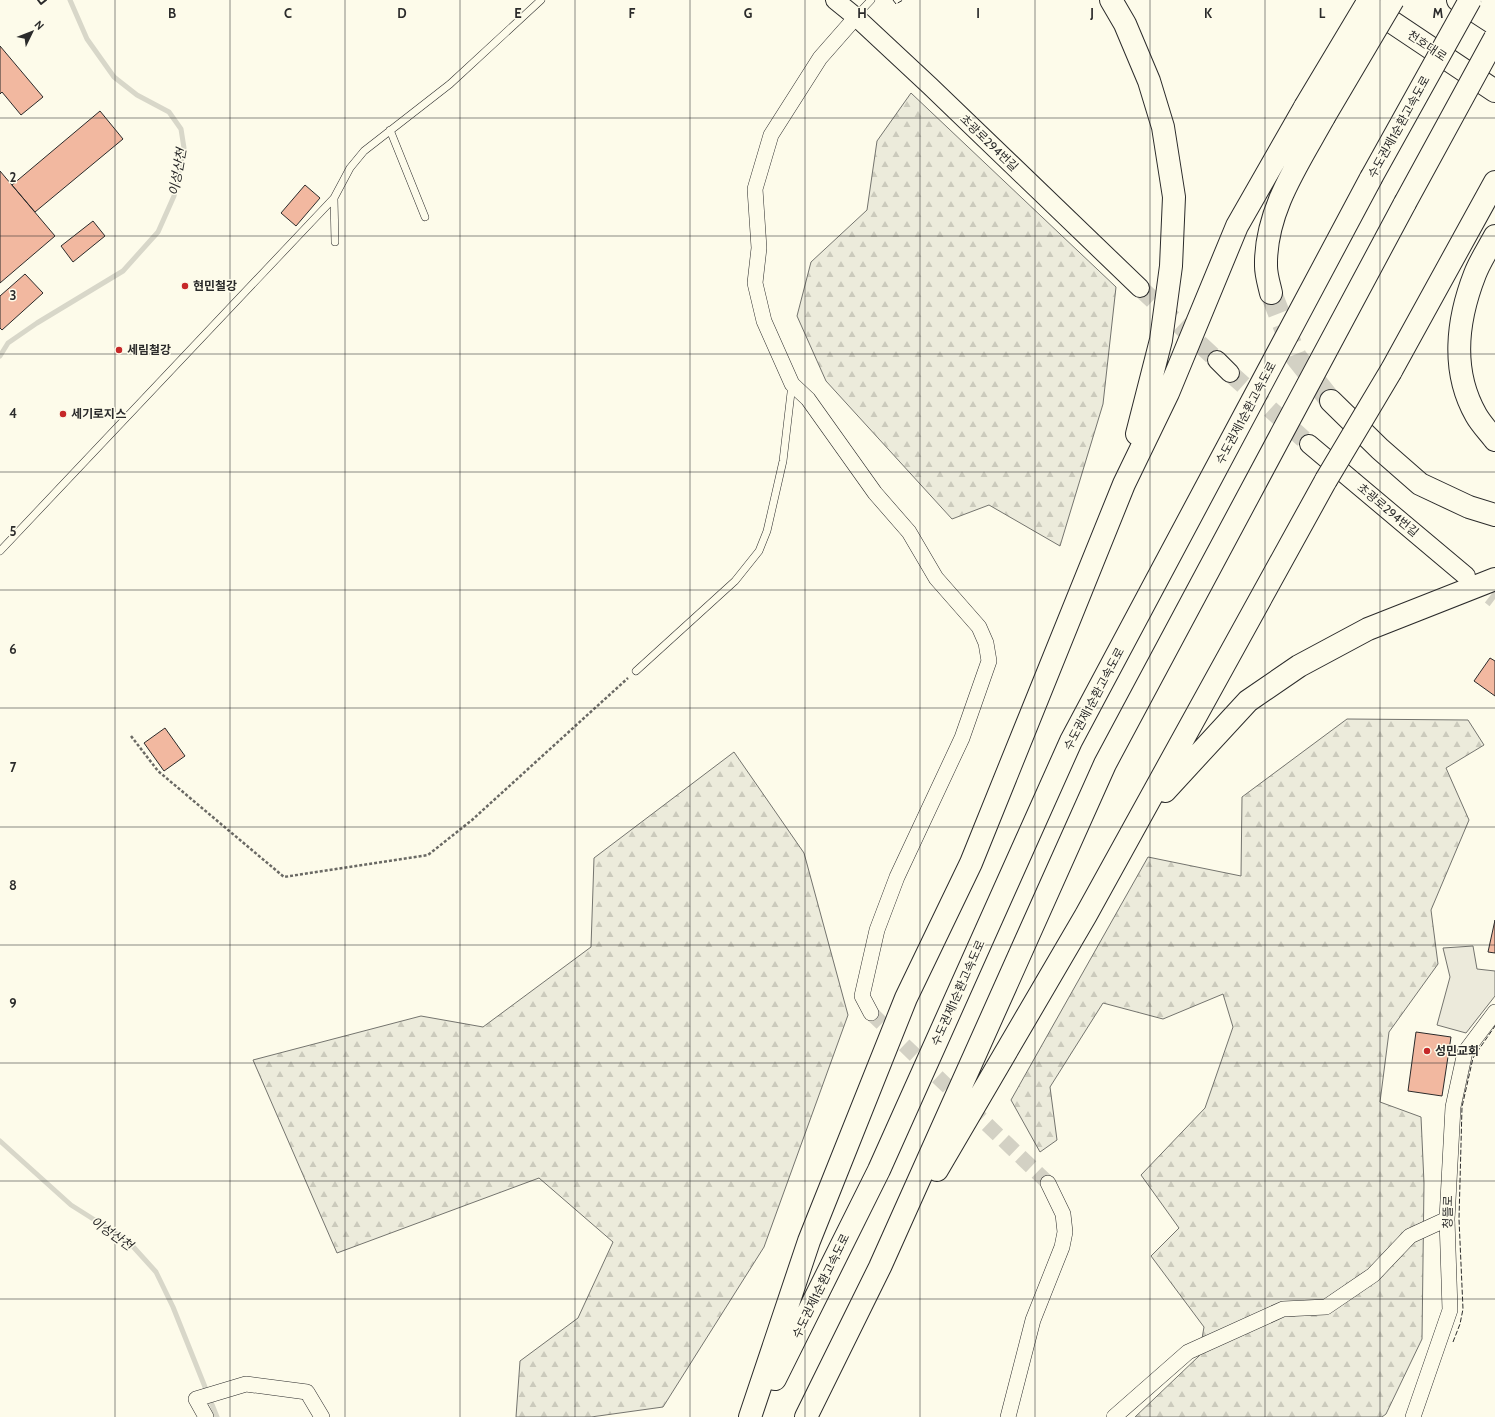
<svg xmlns="http://www.w3.org/2000/svg" width="1495" height="1417" viewBox="0 0 1495 1417" font-family="Cabin,'Noto Sans KR',sans-serif">
<style>
.forest{fill:url(#forest-firs);stroke:#74746e}
.parking{fill:#eceadb;stroke:#74746e}
.lines{fill:none;stroke-linecap:round;stroke-linejoin:round}
.stream{stroke:#d8d7c9;stroke-width:5}
.building{fill:#f2b8a0;stroke:#2b2b2b}
.minor-tunnel{stroke:#d3d1c4;stroke-width:15;stroke-dasharray:15 8;stroke-linecap:butt}
.tertiary-tunnel{stroke:#d3d1c4;stroke-width:18;stroke-dasharray:18 9;stroke-linecap:butt}
.motorway-tunnel{stroke:#d3d1c4;stroke-width:22;stroke-dasharray:22 11;stroke-linecap:butt}
.service-casing{stroke:#2b2b2b;stroke-width:8}
.minor-casing{stroke:#2b2b2b;stroke-width:16}
.tertiary-casing{stroke:#2b2b2b;stroke-width:20}
.primary-casing{stroke:#2b2b2b;stroke-width:24}
.motorway-casing{stroke:#2b2b2b;stroke-width:24}
.path{stroke:#6a6964;stroke-width:2.5;stroke-dasharray:3 2;stroke-linecap:butt}
.service{stroke:#fdfbea;stroke-width:7}
.minor{stroke:#fdfbea;stroke-width:15}
.tertiary{stroke:#fdfbea;stroke-width:18}
.primary{stroke:#fdfbea;stroke-width:22}
.motorway{stroke:#fdfbea;stroke-width:22}
.motorway-bridge-casing{stroke:#2b2b2b;stroke-width:24;stroke-linecap:butt}
.motorway-bridge{stroke:#fdfbea;stroke-width:22}
.fence{stroke:#2b2b2b;stroke-width:1;stroke-dasharray:5 2;stroke-linecap:butt}
.wall{stroke:#2b2b2b;stroke-width:2}
.grid{fill:none;stroke:#2b2b2b;stroke-width:1;stroke-opacity:0.55}
.poi-dot{fill:#c62828;stroke:#fdfbea;stroke-width:1.5}
.labels{text-anchor:middle;stroke-width:3;stroke-linejoin:round;paint-order:stroke}
.street-label{font-size:12px;fill:#2b2b2b;stroke:#fdfbea}
.poi-label{font-size:12px;font-weight:bold;fill:#2b2b2b;stroke:#fdfbea;text-anchor:start}
.water-label{font-size:13px;font-style:italic;fill:#2b2b2b;stroke:#fdfbea}
.grid-label{font-size:13px;text-anchor:middle;font-weight:bold;fill:#2b2b2b;stroke:#fdfbea;stroke-width:3;stroke-linejoin:round;paint-order:stroke}
</style>
<defs>
<pattern id="forest-firs" width="22" height="20" patternUnits="userSpaceOnUse"><rect width="22" height="20" fill="#ecebdb"/><path d="M5 1l3.5 6h-7zM16 11l3.5 6h-7z" fill="#cbcabc"/></pattern>
</defs>
<rect width="100%" height="100%" fill="#fdfbea"/>
<path class="forest" d="M911 93 1116 287 1103 404 1060 546 989 505 952 519 826 381 797 316 811 262 867 210 877 141Z
M1347 719 1468 720 1484 745 1446 768 1469 820 1431 910 1438 964 1389 1032 1380 1102 1421 1117 1424 1183 1422 1339 1386 1414 1382 1417H1135L1199 1356 1204 1327 1151 1256 1179 1228 1141 1175 1205 1108 1233 1027 1223 994 1163 1019 1103 1003 1050 1087 1057 1140 1040 1152 1011 1100 1148 857 1241 876 1242 797Z
M734 752 804 853 848 1015 764 1247 663 1407 591 1417H516L520 1361 578 1318 613 1242 539 1178 337 1253 253 1060 421 1016 483 1027 591 947 594 858Z"/>
<path class="parking" d="M1473 946 1477 969 1495 971V996L1466 1033 1437 1025 1450 977 1443 948Z"/>
<g class="lines">
<path class="stream" d="M0 356 8 343 37 323 123 271 158 232 174 196 184 148 181 129 169 112 137 95 114 77 87 39 70 0
M0 1141 71 1205 128 1241 156 1272 173 1307 217 1417"/>
</g>
<path class="building" d="M0 46 43 97 21 115 2 92 0 94Z
M100 111 123 139 35 212 12 185Z
M0 171 55 236 0 283Z
M305 185 320 198 296 226 281 213Z
M93 221 105 236 73 262 61 246Z
M25 274 43 293 2 330 0 328V296Z
M1490 658 1495 661V696L1474 681Z
M165 728 185 756 164 771 144 743Z
M1495 920V953L1488 952Z
M1416 1032 1451 1037 1442 1096 1408 1091Z"/>
<g class="lines">
<path class="minor-tunnel" d="M871 1013 1048 1183"/>
<path class="tertiary-tunnel" d="M1140 288 1217 360
M1230 373 1309 444
M1469 579 1495 599"/>
<path class="motorway-tunnel" d="M1271 293 1296 357 1331 401"/>
<defs>
<path id="service" d="M856 16 871 0
M390 130 425 217
M334 198 335 242
M0 551 334 198 350 168 364 151 450 84 541 0
M636 671 735 581 759 551 767 531 783 461 792 384"/>
<path id="minor" d="M856 17 820 58 771 135 755 189 759 248 755 283 764 321 792 384 808 399 875 493 909 532 936 578 979 627 986 643 989 661 962 738 897 877 877 930 862 996 871 1013
M206 1417 196 1399 246 1384 307 1392 322 1417
M1008 1417 1033 1320 1062 1247 1065 1232 1063 1214 1048 1183
M1114 1417 1188 1352 1283 1309 1326 1307 1373 1275 1410 1236 1447 1219
M1413 1417 1450 1310 1447 1219 1453 1107 1465 1052 1495 1012"/>
<path id="tertiary" d="M835 0 856 17 930 86 1140 288
M1217 360 1230 373
M1309 444 1466 576"/>
<path id="primary" d="M1458 0 1495 24
M1368 6 1495 91"/>
<path id="motorway" d="M1111 0 1125 24 1149 81 1163 127 1174 197 1171 266 1161 340 1137 434
M1492 0 1495 2
M1495 236C1488 249 1480 261 1475 274 1457 320 1451 371 1476 415 1481 424 1489 432 1495 440
M1271 293C1269 284 1266 275 1266 266 1265 211 1298 164 1324 117
M1391 371 1495 182
M1331 401 1380 449 1420 484 1469 507 1495 515
M1165 791 1248 701 1299 666 1368 629 1495 579
M937 1170 1086 915 1326 480
M775 1379 879 1170 1071 741 1371 178
M750 1417 809 1241 906 998 971 863 1124 484 1168 393 1237 226 1305 107
M806 1417 880 1267 1105 764 1405 203"/>
</defs>
<use href="#service" class="service-casing"/>
<use href="#minor" class="minor-casing"/>
<use href="#tertiary" class="tertiary-casing"/>
<use href="#primary" class="primary-casing"/>
<use href="#motorway" class="motorway-casing"/>
<path class="path" d="M131 736 158 771 284 877 428 855 472 820 628 678"/>
<use href="#service" class="service"/>
<use href="#minor" class="minor"/>
<use href="#tertiary" class="tertiary"/>
<use href="#primary" class="primary"/>
<use href="#motorway" class="motorway"/>
<defs>
<path id="motorway-bridge" d="M1305 107 1369 0
M1324 117 1393 0
M1371 178 1470 0
M1405 203 1495 38
M1326 480 1391 371"/>
</defs>
<use href="#motorway-bridge" class="motorway-bridge-casing"/>
<use href="#motorway-bridge" class="motorway-bridge"/>
<path class="fence" d="M893 0 896 4 903 0
M1453 1342 1460 1324 1463 1309 1459 1219 1462 1107 1473 1058 1495 1026"/>
<path class="wall" d="M38 0 41 4 46 0"/>
</g>
<path class="grid" d="M115 0V1417M230 0V1417M345 0V1417M460 0V1417M575 0V1417M690 0V1417M805 0V1417M920 0V1417M1035 0V1417M1150 0V1417M1265 0V1417M1380 0V1417M0 118H1495M0 236H1495M0 354H1495M0 472H1495M0 590H1495M0 708H1495M0 827H1495M0 945H1495M0 1063H1495M0 1181H1495M0 1299H1495"/>
<g class="poi-dot">
<circle cx="185" cy="286" r="4"/>
<circle cx="119" cy="350" r="4"/>
<circle cx="63" cy="414" r="4"/>
<circle cx="1427" cy="1051" r="4"/>
</g>
<g class="labels">
<g class="street-label">
<text transform="translate(1427 46) rotate(34)" y="4">천호대로</text>
<text transform="translate(1399 127) rotate(-61)" y="4">수도권제1순환고속도로</text>
<text transform="translate(989 143) rotate(44)" y="4">초광로294번길</text>
<text transform="translate(1246 413) rotate(-62)" y="4">수도권제1순환고속도로</text>
<text transform="translate(1388 510) rotate(40)" y="4">초광로294번길</text>
<text transform="translate(1094 699) rotate(-62)" y="4">수도권제1순환고속도로</text>
<text transform="translate(958 993) rotate(-66)" y="4">수도권제1순환고속도로</text>
<text transform="translate(1448 1212) rotate(-89)" y="4">청뜰로</text>
<text transform="translate(821 1286) rotate(-64)" y="4">수도권제1순환고속도로</text>
</g>
<g class="poi-label">
<text x="193" y="290">현민철강</text>
<text x="127" y="354">세림철강</text>
<text x="71" y="418">세기로지스</text>
<text x="1435" y="1055">성민교회</text>
</g>
<g class="water-label">
<text transform="translate(177 172) rotate(-80)" y="5">이성산천</text>
<text transform="translate(112 1233) rotate(35)" y="5">이성산천</text>
</g>
</g>
<g class="grid-label">
<text x="172" y="18">B</text>
<text x="288" y="18">C</text>
<text x="402" y="18">D</text>
<text x="518" y="18">E</text>
<text x="632" y="18">F</text>
<text x="748" y="18">G</text>
<text x="862" y="18">H</text>
<text x="978" y="18">I</text>
<text x="1092" y="18">J</text>
<text x="1208" y="18">K</text>
<text x="1322" y="18">L</text>
<text x="1438" y="18">M</text>
<text x="13" y="182">2</text>
<text x="13" y="300">3</text>
<text x="13" y="418">4</text>
<text x="13" y="536">5</text>
<text x="13" y="654">6</text>
<text x="13" y="772">7</text>
<text x="13" y="890">8</text>
<text x="13" y="1008">9</text>
</g>
<g transform="translate(32 32) rotate(47)" stroke="#fdfbea" stroke-width="3" paint-order="stroke">
<path d="M0-3L7 15L0 10L-7 15Z" fill="#2b2b2b"/>
<text y="-6" font-size="11" font-weight="bold" text-anchor="middle" fill="#2b2b2b">N</text>
</g>
</svg>
